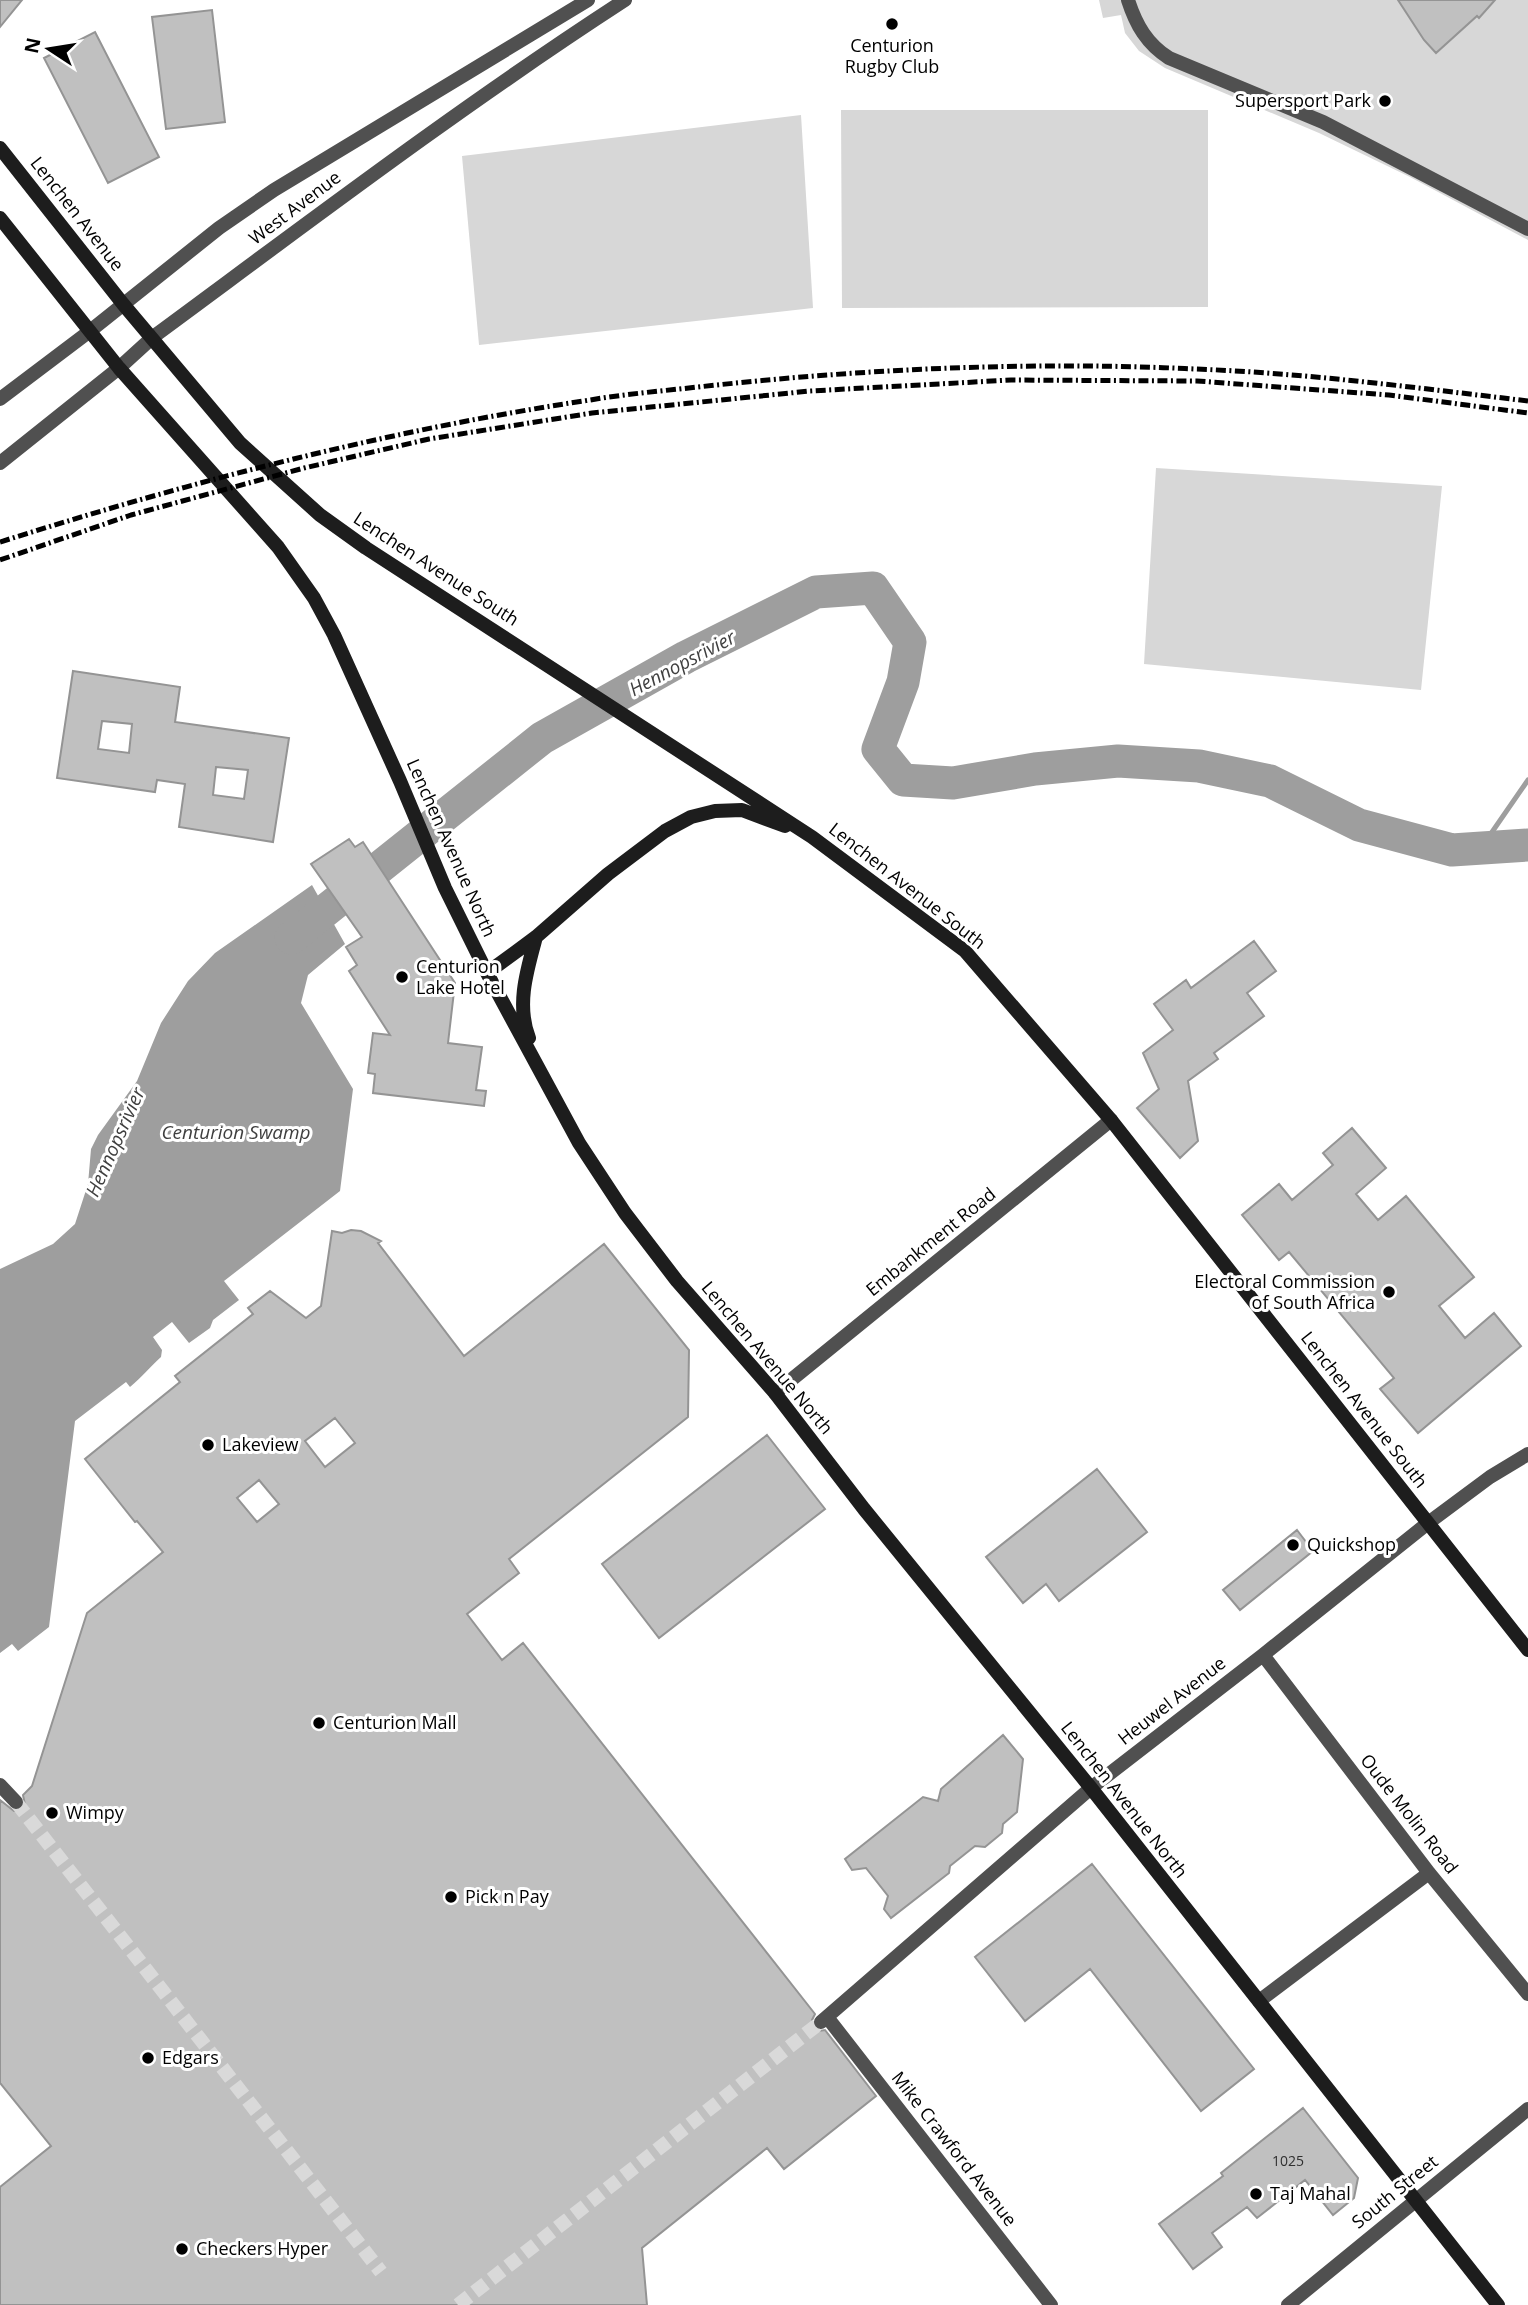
<svg xmlns="http://www.w3.org/2000/svg" width="1528" height="2305" viewBox="0 0 1528 2305" font-family="'Open Sans',sans-serif">
<style>
.green{fill:#d7d7d7}
.water{fill:#9e9e9e}
.lines{fill:none;stroke-linecap:round;stroke-linejoin:round}
.stream{stroke:#9e9e9e;stroke-width:5}
.river{stroke:#9e9e9e;stroke-width:33}
.building{fill:#c0c0c0;stroke:#949494;stroke-width:2;fill-rule:evenodd}
.pedestrian-tunnel{stroke:#d9d9d9;stroke-width:14;stroke-dasharray:14 7;stroke-linecap:butt}
.minor-tunnel{stroke:#d9d9d9;stroke-width:14;stroke-dasharray:14 7;stroke-linecap:butt}
.pedestrian{stroke:#505050;stroke-width:14}
.minor{stroke:#505050;stroke-width:14}
.tertiary{stroke:#505050;stroke-width:14}
.secondary{stroke:#1d1d1d;stroke-width:14}
.rail{stroke:#000;stroke-width:5;stroke-dasharray:10 3.5 2 3.5;stroke-linecap:butt}
.poi-dot{fill:#000;stroke:#fff;stroke-width:2.5}
.labels{text-anchor:middle;stroke-width:6;stroke-linejoin:round;paint-order:stroke}
.number-label{font-size:14px;fill:#303030}
.poi-label{font-size:18px;fill:#000;stroke:#fff;text-anchor:start}
.street-label{font-size:18px;fill:#000;stroke:#fff}
.water-label{font-size:19px;font-style:italic;fill:#3f3f3f;stroke:#fff}
</style>
<rect width="100%" height="100%" fill="#fff"/>
<path class="green" d="M1099 0H1528V240L1410 177 1319 133 1165 68 1139 51 1125 33 1121 15 1103 18Z
M841 110H1208V307L842 308Z
M801 115 813 308 479 345 462 156Z
M1156 468 1442 486 1421 690 1144 664Z"/>
<path class="water" d="M312 885 345 944 308 975 301 1003 353 1089 340 1191 224 1281 239 1300 213 1320 210 1328 189 1343 172 1322 153 1337 162 1350 161 1357C150 1367 142 1377 130 1387L126 1382 75 1421 49 1627 18 1651 12 1644 0 1653V1269L53 1244 75 1224 88 1184 91 1149 98 1135 137 1081 161 1023 188 981 215 953Z"/>
<g class="lines">
<path class="stream" d="M1481 848 1528 780"/>
<path class="river" d="M291 938 542 738 686 657 816 592 873 588 910 642 903 682 878 749 903 780 953 783 1035 769 1118 761 1199 766 1270 781 1359 825 1452 850 1528 845"/>
</g>
<path class="building" d="M0 0H22L0 27Z
M1398 0H1495L1479 18 1477 16 1436 53 1424 40Z
M212 10 225 122 166 129 152 17Z
M95 32 159 157 108 183 44 58Z
M73 671 180 687 175 722 289 738 273 842 179 827 185 784 157 780 155 792 57 778ZM102 721 132 724 129 753 98 749ZM216 767 248 770 244 799 213 795Z
M349 839 355 847 363 842 455 983 448 1043 482 1047 476 1090 486 1091 484 1106 373 1093 375 1074 368 1073 373 1033 390 1035 349 971 357 965 346 947 362 937 311 864Z
M1254 941 1276 971 1247 993 1264 1016 1214 1053 1218 1059 1188 1081 1198 1141 1180 1158 1137 1108 1159 1089 1143 1053 1173 1030 1154 1004 1186 980 1191 988Z
M1352 1128 1386 1168 1356 1194 1378 1220 1406 1196 1474 1277 1439 1306 1465 1338 1494 1313 1521 1346 1418 1433 1380 1389 1394 1378 1289 1252 1279 1260 1242 1215 1279 1184 1292 1200 1333 1165 1323 1153Z
M351 1230 361 1231 381 1241 378 1243 464 1356 604 1244 689 1350 688 1417 509 1559 519 1573 467 1614 502 1660 523 1643 815 2014 812 2020 813 2028 819 2031 825 2030 876 2096 784 2169 767 2148 642 2248 647 2305H0V2187L51 2146 0 2083V1800L14 1811H19L25 1805 23 1795 32 1786 87 1613 163 1552 137 1521 135 1522 85 1459 180 1382 175 1376 253 1314 248 1308 270 1291 306 1318 321 1306 332 1231 342 1233ZM335 1418 355 1443 325 1467 305 1441ZM259 1480 279 1504 257 1522 237 1498Z
M767 1435 825 1509 659 1638 602 1564Z
M1097 1469 1147 1532 1059 1601 1046 1584 1023 1603 986 1557Z
M1297 1530 1313 1551 1240 1610 1223 1590Z
M1003 1735 1023 1759 1017 1812 1003 1824 1002 1833 985 1847 975 1846 950 1866 949 1873 891 1918 884 1909 888 1896 866 1868 852 1870 845 1859 923 1797 938 1801 941 1789Z
M1092 1864 1254 2069 1201 2111 1090 1969 1025 2021 975 1957Z
M1303 2108 1358 2178 1354 2198 1333 2215 1305 2180 1257 2218 1247 2207 1212 2233 1222 2247 1193 2269 1159 2224 1223 2176 1221 2173Z"/>
<g class="lines">
<path class="pedestrian-tunnel" d="M16 1802 381 2272"/>
<path class="minor-tunnel" d="M458 2305 821 2022"/>
<path class="pedestrian" d="M0 1785 16 1802"/>
<path class="minor" d="M1128 0C1136 25 1147 44 1169 58L1323 122 1528 229
M775 1393 1111 1120
M1263 1655 1429 1873 1528 1994
M1259 2001 1429 1873
M827 2017 1051 2305
M821 2022 1091 1788 1263 1655 1428 1523 1490 1477 1528 1454
M1288 2305 1528 2109"/>
<path class="tertiary" d="M0 399 90 331 219 228 274 190 588 0
M0 463 119 368 153 337C309 222 463 105 625 0"/>
<path class="secondary" d="M0 148 123 304 240 443 320 515 366 548 812 837 965 951 1111 1120 1528 1650
M0 218 119 368 278 547 314 598 334 635 400 781 445 888 487 973 579 1143 625 1213 677 1281 775 1393 864 1509 1091 1788 1498 2305
M487 973 536 937 608 874 665 831 691 817 715 811 742 810 785 826
M529 1038C516 1005 527 970 536 937"/>
<path class="rail" d="M0 542C193 481 389 430 590 400 625 394 662 391 698 387 862 369 1029 361 1195 369 1306 373 1418 388 1528 401
M0 560 131 515 304 468 429 439 592 413 810 391 1011 380 1197 381 1389 395 1528 413"/>
</g>
<g class="poi-dot">
<circle cx="892" cy="24" r="7"/>
<circle cx="1385" cy="101" r="7"/>
<circle cx="402" cy="977" r="7"/>
<circle cx="1389" cy="1292" r="7"/>
<circle cx="208" cy="1445" r="7"/>
<circle cx="1293" cy="1545" r="7"/>
<circle cx="319" cy="1723" r="7"/>
<circle cx="52" cy="1813" r="7"/>
<circle cx="451" cy="1897" r="7"/>
<circle cx="148" cy="2058" r="7"/>
<circle cx="1256" cy="2194" r="7"/>
<circle cx="182" cy="2249" r="7"/>
</g>
<g class="labels">
<g class="number-label">
<text x="1288" y="2166">1025</text>
</g>
<g class="poi-label">
<text x="892" y="52" text-anchor="middle">Centurion<tspan x="892" dy="21">Rugby Club</tspan></text>
<text x="1371" y="107" text-anchor="end">Supersport Park</text>
<text x="416" y="973">Centurion<tspan x="416" dy="21">Lake Hotel</tspan></text>
<text x="1375" y="1288" text-anchor="end">Electoral Commission<tspan x="1375" dy="21">of South Africa</tspan></text>
<text x="222" y="1451">Lakeview</text>
<text x="1307" y="1551">Quickshop</text>
<text x="333" y="1729">Centurion Mall</text>
<text x="66" y="1819">Wimpy</text>
<text x="465" y="1903">Pick n Pay</text>
<text x="162" y="2064">Edgars</text>
<text x="1270" y="2200">Taj Mahal</text>
<text x="196" y="2255">Checkers Hyper</text>
</g>
<g class="street-label">
<text transform="translate(295 208) rotate(-37)" y="6">West Avenue</text>
<text transform="translate(77 214) rotate(52)" y="6">Lenchen Avenue</text>
<text transform="translate(436 569) rotate(33)" y="6">Lenchen Avenue South</text>
<text transform="translate(451 848) rotate(66)" y="6">Lenchen Avenue North</text>
<text transform="translate(907 886) rotate(38)" y="6">Lenchen Avenue South</text>
<text transform="translate(931 1242) rotate(-39)" y="6">Embankment Road</text>
<text transform="translate(767 1358) rotate(50)" y="6">Lenchen Avenue North</text>
<text transform="translate(1364 1410) rotate(52)" y="6">Lenchen Avenue South</text>
<text transform="translate(1172 1701) rotate(-38)" y="6">Heuwel Avenue</text>
<text transform="translate(1124 1800) rotate(52)" y="6">Lenchen Avenue North</text>
<text transform="translate(1409 1814) rotate(52)" y="6">Oude Molin Road</text>
<text transform="translate(954 2149) rotate(52)" y="6">Mike Crawford Avenue</text>
<text transform="translate(1395 2192) rotate(-39)" y="6">South Street</text>
</g>
<g class="water-label">
<text transform="translate(682 663) rotate(-28)" y="7">Hennopsrivier</text>
<text x="236" y="1139">Centurion Swamp</text>
<text transform="translate(115 1142) rotate(-66)" y="7">Hennopsrivier</text>
</g>
</g>
<g transform="translate(49 49) rotate(282)" stroke="#ffffff" stroke-width="5" paint-order="stroke">
<path d="M0-5L12 26L0 18L-12 26Z" fill="#000000"/>
<text y="-10" font-size="19" font-weight="bold" text-anchor="middle" fill="#000000">N</text>
</g>
</svg>
